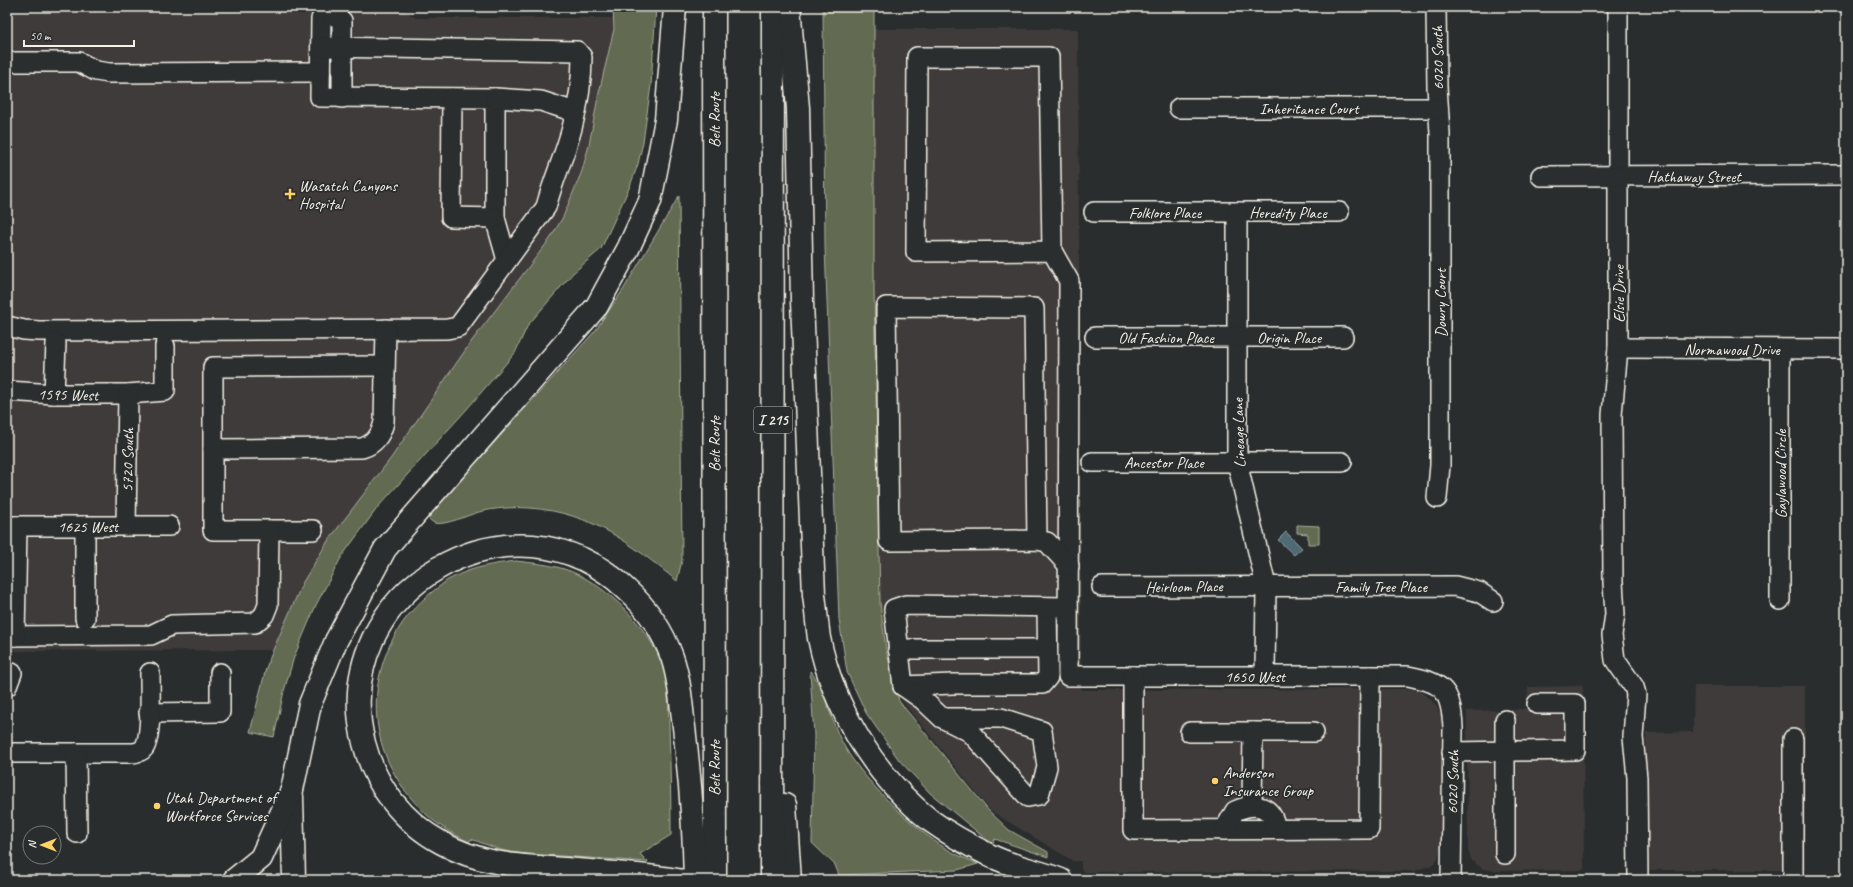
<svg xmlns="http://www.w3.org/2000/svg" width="1853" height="887" font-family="Caveat,sans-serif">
<rect width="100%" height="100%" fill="#2a2d2e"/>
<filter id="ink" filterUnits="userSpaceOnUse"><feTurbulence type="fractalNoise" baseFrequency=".025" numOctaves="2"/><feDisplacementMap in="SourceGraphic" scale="8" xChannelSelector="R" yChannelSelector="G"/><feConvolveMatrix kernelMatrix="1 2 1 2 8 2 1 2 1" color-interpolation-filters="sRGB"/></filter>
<g filter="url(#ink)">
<g fill="#3f3b3b">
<polygon points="403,10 416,18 613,18 614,29 598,97 589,145 582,171 563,217 550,239 471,342 391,458 328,541 303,582 273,650 7,651 7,13 394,12"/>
<polygon points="874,29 1078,29 1081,690 1402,689 1413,689 1425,694 1436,705 1441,718 1441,846 1438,858 1432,865 1415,871 1084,872 1081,869 1081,861 1073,861 991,811 904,703 897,692 886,650 880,603 874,288"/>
<polygon points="1583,686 1584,870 1496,871 1483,869 1472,861 1468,851 1467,711 1513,710 1527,708 1528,687"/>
<polygon points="1694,686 1805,686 1805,870 1646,870 1646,733 1693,732"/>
</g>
<g fill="#626b51" stroke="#abae9c">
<polygon points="613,7 656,7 651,85 643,142 638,164 630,186 601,249 573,273 528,325 515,353 467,409 378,507 342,556 316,605 294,657 284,691 274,737 250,732 266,668 273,650 303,582 328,541 391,458 471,342 550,239 563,217 582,171 589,145 598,97 614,29"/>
<polygon points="823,7 874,7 874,288 880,603 886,650 899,701 989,811 1009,830 1048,852 1048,857 995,839 992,844 930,793 899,760 866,713 847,672 839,619 825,247"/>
<path d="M679,196L682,560L677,581C630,543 593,513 530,508C514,507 494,508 479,512C468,515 445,526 434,523C432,522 429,519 427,517L595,331L623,290Z"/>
<polygon points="1297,525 1319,526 1319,544 1308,544 1308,534 1297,533"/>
<path d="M516,561C532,563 548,564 564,569C605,581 658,635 666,677C669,692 668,708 669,723C670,760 671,798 671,835L640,854L648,862L517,853L501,850L471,839L469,842C454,834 438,826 426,814C379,770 363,709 388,649C400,622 414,606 437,588C442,585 446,580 452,578C472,567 494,564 516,561Z"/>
<path d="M810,671C823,684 831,721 841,740C859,777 914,830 950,851C959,856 969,860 978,864L957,870L839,875L835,865L812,843L814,735Z"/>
</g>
<polygon fill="#4f6b74" stroke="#91a1a2" points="1286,532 1302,548 1294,555 1278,540"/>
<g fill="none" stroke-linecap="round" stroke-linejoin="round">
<g stroke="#f4f1e8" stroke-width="22">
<g id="minor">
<polyline points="327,7 328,11 321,19 320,97 495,98 495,218 507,260"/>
<polyline points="1436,7 1437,86 1440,133 1440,465 1437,498"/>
<polyline points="1618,7 1618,348 1612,415 1613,582 1615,614 1612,635 1615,660 1634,687 1636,694 1633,737 1637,778 1638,880"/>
<polyline points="328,11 342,21 342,98"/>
<polyline points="7,62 79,62 96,71 109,73 320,72"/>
<polyline points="452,98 451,217 495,218"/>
<polyline points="495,98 541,101 575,112"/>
<polyline points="1179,108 1438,108"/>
<polyline points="1541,176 1846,175"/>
<polyline points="1094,212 1339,212"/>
<polyline points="1237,212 1237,462 1266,586 1265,676"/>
<path d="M1052,251L1049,57H917L916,252L1052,251L1069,281L1068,676H1408C1444,683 1451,690 1453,728L1451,880"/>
<path d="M7,326L24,330L39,331L447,329L458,327L546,207C553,180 565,155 572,128C578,106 582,80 582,57L577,51L321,47"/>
<polyline points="1095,337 1343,337"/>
<polyline points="1618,348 1846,349"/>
<polyline points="1780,349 1780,600"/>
<polyline points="7,391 54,394 128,394 165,391 165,346"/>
<polyline points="54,394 56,343"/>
<path d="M213,449L362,448C375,444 381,435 384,422L386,329"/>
<polyline points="1092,462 1342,462"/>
<polyline points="7,526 169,526"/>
<polyline points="85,526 85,618"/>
<polyline points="126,526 128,394"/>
<polyline points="269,530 313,530"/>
<polyline points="1037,540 1034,308 886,307 889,541 1037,540 1047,542 1069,566"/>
<polyline points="1102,587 1455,586 1479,592 1493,601"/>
<polyline points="7,636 151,635 172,625 255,623 264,615 268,605 269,530 213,530 213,367 384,366"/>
<polyline points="15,636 17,526"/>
<polyline points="898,649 1047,649"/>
<polyline points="1133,676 1133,830 1369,829 1370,676"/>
<polyline points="7,686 12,673"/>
<polyline points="903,686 953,684 1042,684 1048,677 1047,607"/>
<polyline points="149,713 220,712 220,673"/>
<polyline points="942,718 1001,718 1042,731 1047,767 1039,795 1028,797 970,732 942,718 923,700 903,686 894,609 906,605 1068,607"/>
<polyline points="1505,720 1505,854"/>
<polyline points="1190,732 1314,732"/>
<polyline points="1793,739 1793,880"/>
<polyline points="1452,752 1575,750 1575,704 1537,704"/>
<path d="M7,753H130C135,753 141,752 144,748C152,737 150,688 150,673"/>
<polyline points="76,753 77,833"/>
<polyline points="1252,806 1253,732"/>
<path d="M1224,830L1235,811C1256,802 1272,805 1276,829"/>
</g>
</g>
<g stroke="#f4f1e8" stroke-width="25">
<g id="highway">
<polyline points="714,7 715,880"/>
<path d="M789,7L798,108L802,301L814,595C816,609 817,624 819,638C833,708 875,777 931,821C949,834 969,845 989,855C1012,867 1037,870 1061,880"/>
<polyline points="292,797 294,880"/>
<polyline points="785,805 790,880"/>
<polyline points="234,880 261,858 292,790 310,704 336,641 385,549 597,306 628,249 650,201 666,120 675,7"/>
<path d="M678,880C640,874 602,872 564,869C521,866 481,865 442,843C403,822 375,786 364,743C325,590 514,480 627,590C647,608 663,632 672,657C680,680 681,704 684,727C690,778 694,829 695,880"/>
<polyline points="772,880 773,7"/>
</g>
</g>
<use href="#minor" stroke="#2a2d2e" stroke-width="19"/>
<use href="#highway" stroke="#2a2d2e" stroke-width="22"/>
</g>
</g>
<g fill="#ffd166" stroke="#2a2d2e" stroke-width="1.5">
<path d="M288 188h4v4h4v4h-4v4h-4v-4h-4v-4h4z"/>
<circle cx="1215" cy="781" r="4"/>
<circle cx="157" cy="806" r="4"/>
</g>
<g text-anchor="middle" stroke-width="3.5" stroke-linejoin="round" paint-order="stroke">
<rect fill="#2a2d2e" stroke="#b7b6b0" stroke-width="1" x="754" y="407" width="38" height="26" rx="3"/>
<g font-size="15" font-weight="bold" fill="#f4f1e8">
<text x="773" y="425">I 215</text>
</g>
<g font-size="16" fill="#f4f1e8" stroke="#2a2d2e">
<text transform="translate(1437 58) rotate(-91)" y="6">6020 South</text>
<text x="1309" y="114">Inheritance Court</text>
<text transform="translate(714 120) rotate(-90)" y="6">Belt Route</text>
<text x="1694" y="182">Hathaway Street</text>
<text x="1165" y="218">Folklore Place</text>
<text x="1288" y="218">Heredity Place</text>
<text transform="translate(1618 294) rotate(-90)" y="6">Elsie Drive</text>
<text transform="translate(1440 303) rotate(-90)" y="6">Dowry Court</text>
<text x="1166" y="343">Old Fashion Place</text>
<text x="1289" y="343">Origin Place</text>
<text x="1732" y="355">Normawood Drive</text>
<text transform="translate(68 394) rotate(1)" y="6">1595 West</text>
<text transform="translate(1238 433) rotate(-92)" y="6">Lineage Lane</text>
<text transform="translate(714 444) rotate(-90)" y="6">Belt Route</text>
<text transform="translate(127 460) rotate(-89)" y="6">5720 South</text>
<text x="1164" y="468">Ancestor Place</text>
<text transform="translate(1780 474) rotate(-90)" y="6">Gaylawood Circle</text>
<text x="88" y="532">1625 West</text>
<text transform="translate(1184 586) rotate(-1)" y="6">Heirloom Place</text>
<text x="1381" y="592">Family Tree Place</text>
<text x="1255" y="682">1650 West</text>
<text transform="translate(714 768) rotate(-90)" y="6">Belt Route</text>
<text transform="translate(1452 782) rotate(-89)" y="6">6020 South</text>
</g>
<g font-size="16" fill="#f4f1e8" stroke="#2a2d2e" text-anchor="start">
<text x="299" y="191">Wasatch Canyons<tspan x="299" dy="18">Hospital</tspan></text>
<text x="1223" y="778">Anderson<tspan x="1223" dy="18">Insurance Group</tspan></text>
<text x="165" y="803">Utah Department of<tspan x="165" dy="18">Workforce Services</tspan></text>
</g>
</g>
<rect width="1853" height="887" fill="none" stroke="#2a2d2e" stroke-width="24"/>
<rect x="12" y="12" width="1829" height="863" fill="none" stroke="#f4f1e8" stroke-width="1.5" filter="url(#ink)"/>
<g transform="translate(42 845) rotate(270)"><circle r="19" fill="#2a2d2e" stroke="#7b7b78"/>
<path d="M0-3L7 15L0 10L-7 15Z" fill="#ffd166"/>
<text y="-6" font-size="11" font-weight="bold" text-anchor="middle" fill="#f4f1e8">N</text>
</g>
<path d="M24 40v6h110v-6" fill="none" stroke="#f4f1e8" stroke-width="2"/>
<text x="30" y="40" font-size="12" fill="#f4f1e8" stroke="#2a2d2e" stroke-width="3" paint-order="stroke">50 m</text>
</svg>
